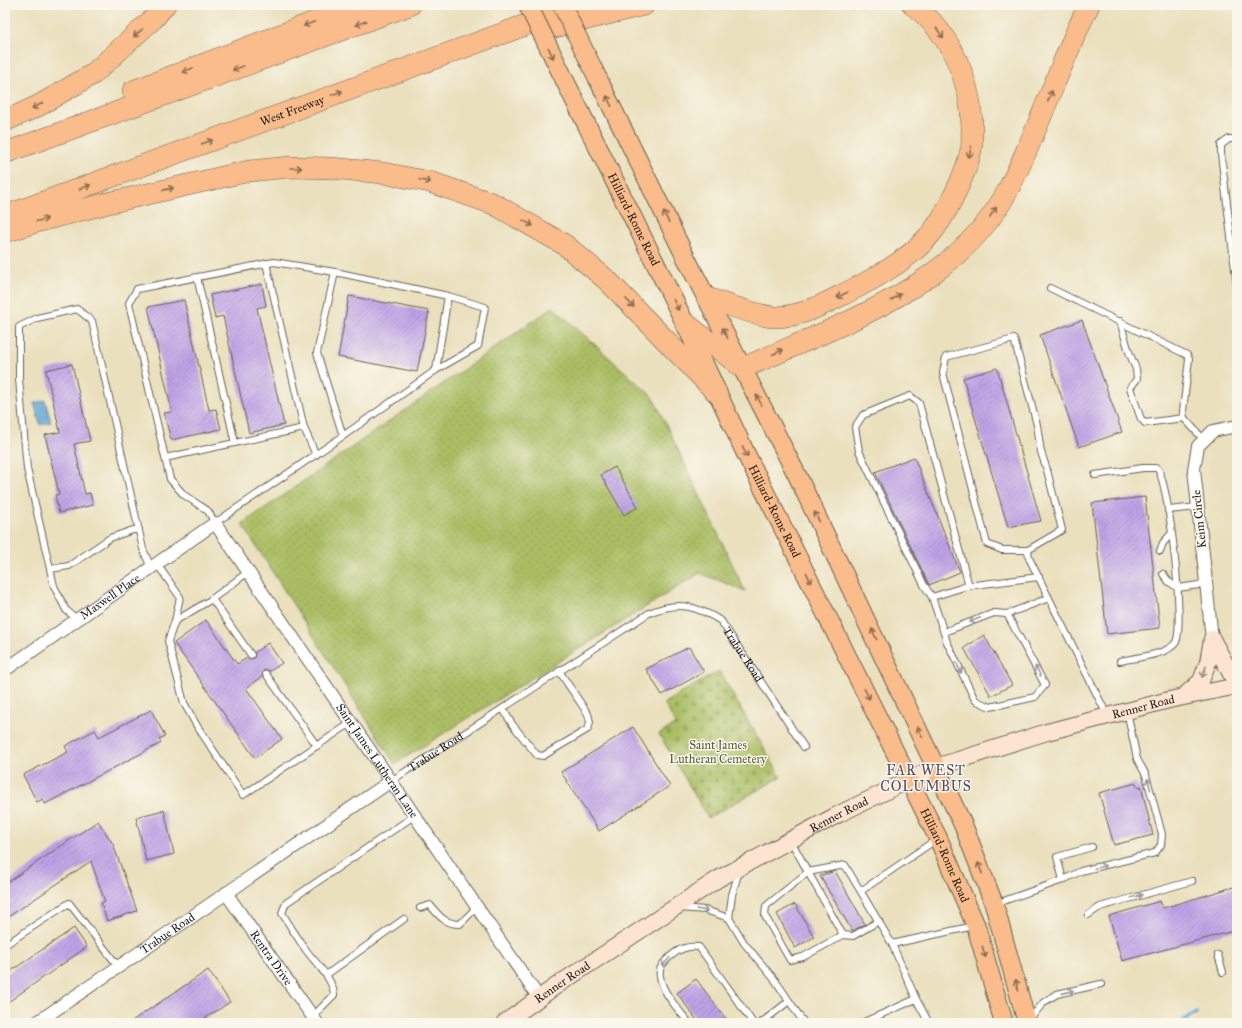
<svg xmlns="http://www.w3.org/2000/svg" width="1242" height="1028" font-family="'IM FELL Great Primer',serif">
<defs>
<pattern id="cemetery-stones" width="16" height="16" patternUnits="userSpaceOnUse"><rect width="16" height="16" fill="#aabe63"/><path d="M2 7V4a2 2 0 0 1 4 0v3zM10 15v-3a2 2 0 0 1 4 0v3z" fill="#92a355"/></pattern>
<pattern id="park-dots" width="8" height="8" patternUnits="userSpaceOnUse"><rect width="8" height="8" fill="#aabe63"/><path d="M2 2h.1M6 6h.1" fill="none" stroke="#92a355" stroke-width="1.8" stroke-linecap="round"/></pattern>
<pattern id="water-ripples" width="26" height="14" patternUnits="userSpaceOnUse"><rect width="26" height="14" fill="#5aa3d1"/><path d="M2 4q2-2 4 0t4 0M15 11q2-2 4 0t4 0" fill="none" stroke="#4a84a9"/></pattern>
<pattern id="building-hatch" width="6" height="6" patternUnits="userSpaceOnUse"><rect width="6" height="6" fill="#bea2e7"/><path d="M-1 1l2-2M0 6l6-6M5 7l2-2" fill="none" stroke="#9a83ba"/></pattern>
</defs>
<rect width="100%" height="100%" fill="#fbf7ec"/>
<filter id="ink" filterUnits="userSpaceOnUse"><feTurbulence type="fractalNoise" baseFrequency=".025" numOctaves="2"/><feDisplacementMap in="SourceGraphic" scale="8" xChannelSelector="R" yChannelSelector="G"/><feConvolveMatrix kernelMatrix="1 2 1 2 8 2 1 2 1" color-interpolation-filters="sRGB"/></filter>
<filter id="wash" filterUnits="userSpaceOnUse"><feTurbulence type="fractalNoise" baseFrequency=".012" numOctaves="4" result="noise"/><feDisplacementMap in="SourceGraphic" scale="16" xChannelSelector="R" yChannelSelector="G"/><feGaussianBlur stdDeviation="0.9" result="paint"/><feColorMatrix in="noise" values="0 0 0 0 0 0 0 0 0 0 0 0 0 0 0 0 0 1.4 0 .05"/><feComposite in="paint" operator="in"/></filter>
<g filter="url(#wash)">
<rect width="100%" height="100%" fill="#eae0bd"/>
<polygon fill="url(#cemetery-stones)" stroke="#636d40" points="719,671 781,777 708,818 659,734 676,724 664,703"/>
<polygon fill="url(#park-dots)" stroke="#636d40" points="553,307 653,397 745,591 700,573 395,764 242,524"/>
<polygon fill="url(#water-ripples)" stroke="#3b6076" points="45,400 51,422 40,425 34,403"/>
<g fill="none" stroke-linecap="round" stroke-linejoin="round">
<polyline stroke="#5aa3d1" stroke-width="4" points="1182,1023 1188,1017 1196,1013"/>
</g>
<g id="blocks">
<g fill="url(#building-hatch)">
<polygon points="262,284 266,306 257,308 284,425 249,433 223,316 215,318 210,295"/>
<polygon points="349,296 429,311 417,372 338,357"/>
<polygon points="184,300 209,410 216,409 221,429 171,440 164,413 172,412 148,307"/>
<polygon points="1082,320 1122,432 1079,447 1040,335"/>
<polygon points="72,364 90,441 74,444 85,494 90,493 93,505 59,513 55,495 59,494 45,435 60,432 46,370"/>
<polygon points="997,368 1041,521 1008,527 963,378"/>
<polygon points="914,457 960,572 929,585 875,472"/>
<polygon points="615,467 638,507 624,515 601,475"/>
<polygon points="1145,497 1160,628 1107,634 1092,503"/>
<polygon points="206,620 237,664 247,658 251,659 254,658 255,652 268,643 282,663 270,671 266,670 263,671 262,677 246,688 282,739 255,758 174,643"/>
<polygon points="984,635 1012,685 991,696 964,648"/>
<polygon points="689,647 704,672 662,695 646,669"/>
<polygon points="151,710 165,736 159,739 161,743 45,804 43,799 37,802 23,775 68,752 65,746 95,730 99,737"/>
<polygon points="633,727 670,786 599,831 561,772"/>
<polygon points="1136,783 1137,787 1141,786 1153,835 1114,845 1099,793"/>
<polygon points="164,810 174,854 146,861 136,817"/>
<polygon points="98,821 113,844 137,911 107,921 101,903 105,902 91,861 5,919 5,884"/>
<polygon points="835,871 865,924 852,931 820,876"/>
<polygon points="1237,886 1237,930 1122,961 1109,916 1160,901 1163,908"/>
<polygon points="795,904 814,937 795,948 777,914"/>
<polygon points="74,928 87,947 5,1004 5,975"/>
<polygon points="208,970 230,1002 198,1023 129,1023"/>
<polygon points="696,979 729,1023 699,1023 677,993"/>
</g>
</g>
</g>
<g filter="url(#ink)">
<use href="#blocks" fill-opacity="0" stroke="#646154" stroke-width="1"/>
<g fill="none" stroke-linecap="round" stroke-linejoin="round">
<g stroke="#646154" stroke-width="8">
<g id="lane">
<polyline points="1237,139 1229,139 1221,145 1221,154 1237,286"/>
<polygon points="274,262 335,272 317,353 343,436 215,523 208,511 184,495 170,479 129,303 137,289"/>
<polyline points="266,263 304,428 316,455"/>
<polyline points="335,272 448,296 436,370 343,436"/>
<polyline points="197,277 235,443"/>
<polyline points="1050,288 1187,355 1189,359 1183,411 1184,418 1204,440"/>
<polyline points="1120,321 1129,352 1136,369 1137,379 1130,388 1141,419 1145,423 1184,418"/>
<polyline points="436,370 478,346 485,307 448,296"/>
<polyline points="165,458 304,428"/>
<path d="M1095,475L1143,468H1157C1169,481 1185,624 1176,642C1169,655 1133,658 1120,661"/>
<polyline points="1168,510 1198,507"/>
<polyline points="1028,550 1002,550 987,544 943,373 946,357 1014,339 1037,425 1041,452 1047,470 1062,530 1028,550 1029,558 1107,715"/>
<polyline points="1160,551 1163,543 1171,534"/>
<polyline points="157,564 180,597 175,621 168,641 184,703 197,726 243,795 351,723"/>
<polyline points="50,569 69,566 110,538 133,530 139,530"/>
<polyline points="1163,574 1169,582 1178,588 1206,584"/>
<polyline points="932,597 924,585 859,451 855,427 863,415 910,396 919,403 969,586"/>
<polyline points="212,599 248,572"/>
<polyline points="1007,614 1045,685 1035,697 990,707 975,700 947,642 932,597 967,586 1039,577"/>
<polyline points="77,619 66,610 54,586 27,469 19,379 19,327 37,318 77,309 92,321 143,549 151,568"/>
<polyline points="175,621 212,599 251,655"/>
<polyline points="944,632 994,613 1007,614 1049,598"/>
<polyline points="266,674 317,746"/>
<polyline points="503,709 512,724 537,755 543,756 588,729 590,722 588,714 559,671"/>
<path id="s1" d="M391,781L649,613C678,601 695,605 721,621L804,747"/>
<polyline points="791,841 808,872 845,865 892,944 916,999 929,1023"/>
<polygon points="808,872 843,935 803,957 790,960 765,916 766,906"/>
<polyline points="1063,880 1081,871 1155,853 1161,845 1162,834 1146,775 1137,759 1127,711"/>
<polyline points="861,891 937,839"/>
<polyline points="995,904 1063,880 1057,857 1092,847"/>
<path d="M420,908L430,905C439,916 445,924 460,924L477,907"/>
<polyline points="680,908 705,910 729,918"/>
<polyline points="1088,915 1100,907 1192,881"/>
<polyline points="729,918 744,943 775,980 804,1023"/>
<polyline points="729,918 732,895 739,871"/>
<polyline points="843,935 853,936 879,921"/>
<polyline points="892,944 974,926"/>
<polyline points="5,945 69,903 118,966"/>
<polyline points="1218,955 1223,972"/>
<polyline points="326,975 404,919"/>
<path d="M313,1016L334,995C333,978 316,964 306,950C298,939 290,926 282,913L286,903L414,816"/>
<polyline points="1029,1020 1044,1002 1057,994 1101,984"/>
<path d="M689,1023C679,1010 662,993 660,976C658,967 665,961 671,956C680,948 688,946 699,947L753,1023"/>
<polyline points="761,1023 789,1001"/>
<polyline points="862,1023 916,999"/>
</g>
</g>
<g stroke="#646154" stroke-width="14">
<g id="street">
<polyline points="1212,639 1194,469 1198,446 1213,431 1237,426"/>
<path id="s2" d="M5,670L215,523L539,998"/>
<path id="s3" d="M226,893L317,1023"/>
<path id="s4" d="M36,1023L391,781"/>
</g>
</g>
<g stroke="#646154" stroke-width="18">
<g id="secondary">
<polyline points="1212,639 1231,674 1237,676"/>
<polyline points="1184,696 1201,681 1208,662 1212,639"/>
<path id="s5" d="M504,1023L556,986L718,879L839,814L936,767L1047,732L1169,700L1237,686"/>
</g>
</g>
<g stroke="#646154" stroke-width="20">
<g id="primary">
<polyline points="598,79 686,258 797,475 964,827 994,904 1027,1023"/>
<path id="s6" d="M571,93L685,323L746,454L938,838L976,926L1004,1023"/>
</g>
</g>
<g stroke="#646154" stroke-width="22">
<g id="highway">
<polyline points="555,27 644,5"/>
<polyline points="133,91 359,5"/>
<polyline points="5,121 38,106 93,74 153,19 165,5"/>
<polyline points="5,153 410,5"/>
<path id="s7" d="M5,216L580,5"/>
<polyline points="5,232 36,222 108,203 249,171 290,167 331,168 383,173 430,182 494,204 565,245 608,281 716,392"/>
<path d="M707,298C723,303 763,318 777,317C804,316 826,303 850,291C876,278 910,258 929,236C945,218 966,174 971,150C973,143 971,136 972,129C972,83 951,33 913,5"/>
<path d="M685,323L743,368C837,326 957,287 1008,190C1039,130 1059,65 1089,5"/>
</g>
</g>
<use href="#lane" stroke="#fff" stroke-width="6"/>
<use href="#street" stroke="#fff" stroke-width="12"/>
<use href="#secondary" stroke="#fde4d0" stroke-width="16"/>
<use href="#primary" stroke="#f9bc8a" stroke-width="18"/>
<use href="#highway" stroke="#f9bc8a" stroke-width="21"/>
<g stroke="#646154" stroke-width="20" stroke-linecap="butt">
<g id="primary-bridge">
<polyline points="528,5 571,93"/>
<polyline points="562,5 598,79"/>
</g>
</g>
<use href="#primary-bridge" stroke="#f9bc8a" stroke-width="18"/>
</g>
<defs><path id="oneway-shaft" d="M-6 0H5M1.5-3L5.5 0L1.5 3" fill="none" stroke-width="1.6" stroke-linecap="round" stroke-linejoin="round"/></defs>
<g stroke="#8a6c53">
<use href="#oneway-shaft" transform="translate(361 23) rotate(160)"/>
<use href="#oneway-shaft" transform="translate(309 24) rotate(159)"/>
<use href="#oneway-shaft" transform="translate(138 33) rotate(138)"/>
<use href="#oneway-shaft" transform="translate(940 33) rotate(53)"/>
<use href="#oneway-shaft" transform="translate(551 53) rotate(64)"/>
<use href="#oneway-shaft" transform="translate(238 68) rotate(160)"/>
<use href="#oneway-shaft" transform="translate(188 70) rotate(159)"/>
<use href="#oneway-shaft" transform="translate(337 93) rotate(-20)"/>
<use href="#oneway-shaft" transform="translate(1050 96) rotate(-68)"/>
<use href="#oneway-shaft" transform="translate(609 101) rotate(-116)"/>
<use href="#oneway-shaft" transform="translate(37 106) rotate(153)"/>
<use href="#oneway-shaft" transform="translate(207 142) rotate(-20)"/>
<use href="#oneway-shaft" transform="translate(970 152) rotate(103)"/>
<use href="#oneway-shaft" transform="translate(296 168)"/>
<use href="#oneway-shaft" transform="translate(425 181) rotate(12)"/>
<use href="#oneway-shaft" transform="translate(85 187) rotate(-20)"/>
<use href="#oneway-shaft" transform="translate(168 189) rotate(-13)"/>
<use href="#oneway-shaft" transform="translate(993 212) rotate(-56)"/>
<use href="#oneway-shaft" transform="translate(666 217) rotate(-116)"/>
<use href="#oneway-shaft" transform="translate(42 220) rotate(-15)"/>
<use href="#oneway-shaft" transform="translate(528 223) rotate(29)"/>
<use href="#oneway-shaft" transform="translate(842 295) rotate(153)"/>
<use href="#oneway-shaft" transform="translate(896 297) rotate(-33)"/>
<use href="#oneway-shaft" transform="translate(630 303) rotate(45)"/>
<use href="#oneway-shaft" transform="translate(676 305) rotate(64)"/>
<use href="#oneway-shaft" transform="translate(725 333) rotate(-117)"/>
<use href="#oneway-shaft" transform="translate(778 352) rotate(-24)"/>
<use href="#oneway-shaft" transform="translate(759 400) rotate(-117)"/>
<use href="#oneway-shaft" transform="translate(745 452) rotate(64)"/>
<use href="#oneway-shaft" transform="translate(817 517) rotate(-116)"/>
<use href="#oneway-shaft" transform="translate(809 578) rotate(63)"/>
<use href="#oneway-shaft" transform="translate(874 634) rotate(-116)"/>
<use href="#oneway-shaft" transform="translate(867 694) rotate(63)"/>
<use href="#oneway-shaft" transform="translate(920 732) rotate(-115)"/>
<use href="#oneway-shaft" transform="translate(980 868) rotate(-111)"/>
<use href="#oneway-shaft" transform="translate(984 952) rotate(73)"/>
<use href="#oneway-shaft" transform="translate(1017 985) rotate(-105)"/>
</g>
<g stroke="#999">
<use href="#oneway-shaft" transform="translate(975 620) rotate(159)"/>
<use href="#oneway-shaft" transform="translate(959 668) rotate(65)"/>
<use href="#oneway-shaft" transform="translate(1038 671) rotate(-118)"/>
<use href="#oneway-shaft" transform="translate(1149 784) rotate(-105)"/>
<use href="#oneway-shaft" transform="translate(1100 867) rotate(-14)"/>
<use href="#oneway-shaft" transform="translate(1137 896) rotate(-16)"/>
<use href="#oneway-shaft" transform="translate(702 910) rotate(8)"/>
<use href="#oneway-shaft" transform="translate(666 962) rotate(130)"/>
<use href="#oneway-shaft" transform="translate(1068 992) rotate(-13)"/>
</g>
<use stroke="#988a7f" href="#oneway-shaft" transform="translate(1204 672) rotate(110)"/>
</g>
<g text-anchor="middle" stroke-width="3" stroke-linejoin="round" paint-order="stroke">
<g font-size="12" fill="#1c1c1c" stroke="#fbf7ec">
<text dy="4" stroke="none"><textPath href="#s7" startOffset="306">West Freeway</textPath></text>
<text dy="4" stroke="none"><textPath href="#s6" startOffset="141">Hilliard-Rome Road</textPath></text>
<text dy="4" stroke="none"><textPath href="#s6" startOffset="465">Hilliard-Rome Road</textPath></text>
<text transform="translate(1199 519) rotate(-96)" y="4">Keim Circle</text>
<text dy="4" stroke="none"><textPath href="#s2" startOffset="128">Maxwell Place</textPath></text>
<text dy="4" stroke="none"><textPath href="#s1" startOffset="424">Trabue Road</textPath></text>
<text dy="4" stroke="none"><textPath href="#s5" startOffset="719">Renner Road</textPath></text>
<text dy="4" stroke="none"><textPath href="#s1" startOffset="53">Trabue Road</textPath></text>
<text dy="4" stroke="none"><textPath href="#s2" startOffset="544">Saint James Lutheran Lane</textPath></text>
<text dy="4" stroke="none"><textPath href="#s5" startOffset="395">Renner Road</textPath></text>
<text dy="4" stroke="none"><textPath href="#s6" startOffset="849">Hilliard-Rome Road</textPath></text>
<text dy="4" stroke="none"><textPath href="#s4" startOffset="159">Trabue Road</textPath></text>
<text dy="4" stroke="none"><textPath href="#s3" startOffset="79">Rentra Drive</textPath></text>
<text dy="4" stroke="none"><textPath href="#s5" startOffset="71">Renner Road</textPath></text>
</g>
<g font-size="12" fill="#555d38" stroke="#fbf7ec">
<text x="718" y="749">Saint James<tspan x="718" dy="14">Lutheran Cemetery</tspan></text>
</g>
<g font-size="14" letter-spacing="1" fill="#554b63" stroke="#fbf7ec">
<text x="926" y="775">FAR WEST<tspan x="926" dy="16">COLUMBUS</tspan></text>
</g>
</g>
<rect width="1242" height="1028" fill="none" stroke="#fbf7ec" stroke-width="20"/>
</svg>
